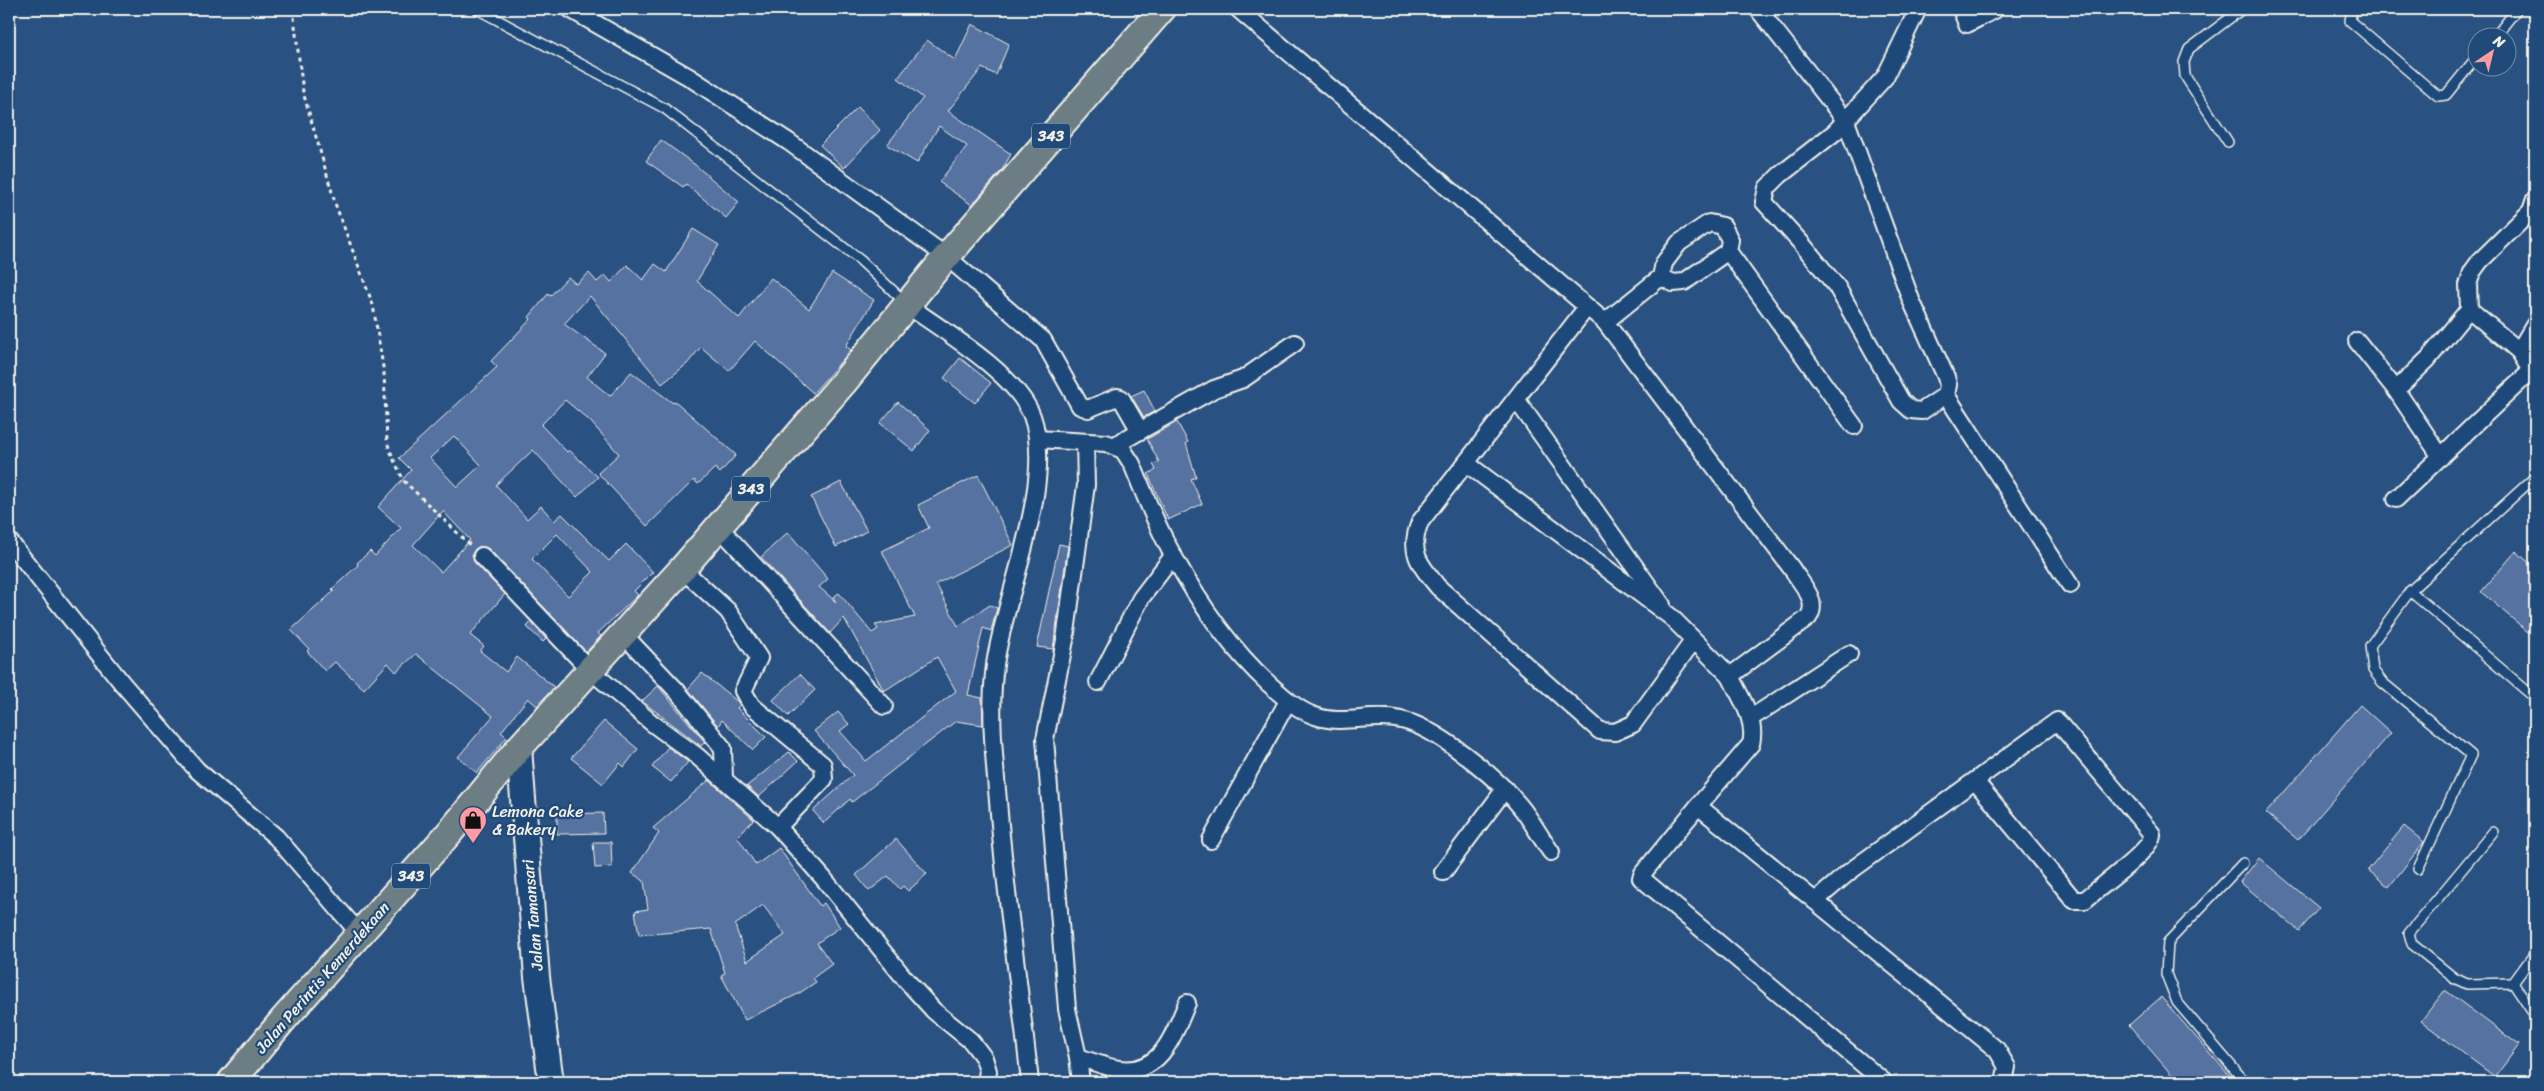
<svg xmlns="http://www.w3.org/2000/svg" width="2544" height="1091" font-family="Sriracha,sans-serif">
<rect width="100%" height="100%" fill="#295181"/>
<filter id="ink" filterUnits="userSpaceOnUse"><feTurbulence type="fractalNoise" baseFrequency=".02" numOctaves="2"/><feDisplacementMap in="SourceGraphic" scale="10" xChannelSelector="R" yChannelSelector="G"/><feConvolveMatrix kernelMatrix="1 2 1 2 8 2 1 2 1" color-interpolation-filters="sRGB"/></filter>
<g filter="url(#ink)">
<g fill="#5672a0" stroke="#f4f1e8" fill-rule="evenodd">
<polygon points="972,24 1009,44 996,75 982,68 948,111 1011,154 1002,170 972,205 939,182 967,146 939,126 917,163 887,145 923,98 898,78 927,40 955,60"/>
<polygon points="858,107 880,130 844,168 820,145"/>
<polygon points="661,140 694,164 739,202 726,218 686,184 683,187 646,161"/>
<path d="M693,229L719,245L697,281L739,318L771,278L809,309L832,273L874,300L846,346L851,350L813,393L755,341L729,371L701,347L687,364L662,384L590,296L564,324L605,353L587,377L610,396L631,372L673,403L675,401L736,455L720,473L715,468L698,484L694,480L647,526L598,473L619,454L590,421L565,400L541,425L567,452L569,450L598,477L577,497L533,450L496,485L527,519L541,506L554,521L562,514L609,561L626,544L653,572L634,591L638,595L598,633L601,636L586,652L489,549L480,546L475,549L472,554L474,562L505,594L470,635L484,646L480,651L506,672L517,657L554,687L537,706L528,698L501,732L507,737L477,773L458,757L493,716L416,654L396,672L388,663L364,689L335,662L325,671L307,651L309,649L291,630L334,591L332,589L358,565L357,563L370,551L375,556L401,528L378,507L411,470L399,458L497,367L491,361L531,319L529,317L548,294L550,296L568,277L576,284L589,273L597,282L605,275L611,282L627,265L643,280L655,264L666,272ZM454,436L481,465L457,487L430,458ZM443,511L470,540L441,572L413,545ZM557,534L593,572L568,596L532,559Z"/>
<polygon points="960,358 991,383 975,403 944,378"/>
<polygon points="1144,390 1155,411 1144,417 1131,396"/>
<polygon points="898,402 930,430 914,451 880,423"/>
<polygon points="1177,422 1188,442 1186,443 1196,477 1191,479 1202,504 1168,520 1148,474 1156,470 1153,464 1159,462 1147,439"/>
<polygon points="978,475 1013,545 936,584 958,626 990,605 997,608 991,631 983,628 968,695 982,698 983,725 956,721 852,802 850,799 824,823 813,811 853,775 814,731 838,712 849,724 840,731 866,761 956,691 937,657 884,691 844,618 830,633 761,557 788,532 828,579 819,587 836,602 833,597 839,593 872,633 878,629 875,625 915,617 882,551 929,528 918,505"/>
<polygon points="841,482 867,531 836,547 811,497"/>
<polygon points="1059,544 1068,546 1053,649 1037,647"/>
<polygon points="2516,551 2535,568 2535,638 2481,592"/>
<polygon points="531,622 546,639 543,642 527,627"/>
<polygon points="702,673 738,702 740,705 737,708 766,737 753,750 722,720 718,726 688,689"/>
<polygon points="800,674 815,690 788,716 773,700"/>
<polygon points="658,686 705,742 701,746 642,701"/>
<polygon points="2360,705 2391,733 2298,840 2266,813"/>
<polygon points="604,721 638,749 624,767 620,763 603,784 571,758"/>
<polygon points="668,747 688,762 671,782 652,767"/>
<polygon points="789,752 798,761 759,797 747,786"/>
<path d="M709,780L754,820L737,836L756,865L779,848L820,906L824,903L840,927L817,943L832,964L813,978L816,982L798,994L745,1020L721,975L725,973L711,929L639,935L635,911L648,909L644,881L632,873L659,833L653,828ZM763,905L785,935L747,961L735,925Z"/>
<polygon points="603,813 604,833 557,834 557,814"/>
<polygon points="2404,826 2424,842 2389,887 2368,870"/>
<polygon points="896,839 927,874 908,891 903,886 900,889 888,876 869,891 856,875"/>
<polygon points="593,842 611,842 612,867 595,868"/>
<polygon points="2259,858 2319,908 2299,931 2240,882"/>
<polygon points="2445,990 2519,1045 2495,1077 2421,1021"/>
<polygon points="2161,997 2235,1082 2178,1082 2129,1025"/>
</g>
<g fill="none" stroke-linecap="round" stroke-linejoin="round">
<g stroke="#f4f1e8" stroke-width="12">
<g id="service">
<polyline points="477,9 664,108 860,260 906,303"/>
<polyline points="2352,9 2350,21 2438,96 2446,95 2476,58"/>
<polyline points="2494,38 2517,9"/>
<polyline points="2228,142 2185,76 2184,62 2189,49 2242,9"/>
<polyline points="2410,591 2535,698"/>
<polyline points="2493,832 2409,933 2412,944 2454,978 2467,984 2513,983 2535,1016"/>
<polyline points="2243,863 2168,942 2166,974 2177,1002 2245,1082"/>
<polyline points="2418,869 2471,755 2382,682 2373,670 2370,646 2410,591 2535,477"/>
<polyline points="2513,983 2535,953"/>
</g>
</g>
<g stroke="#f4f1e8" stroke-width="20">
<g id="minor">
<polyline points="570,9 689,77 789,142 947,257 1043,340 1080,406 1088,409 1117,397 1121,398 1140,431"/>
<path d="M1238,9L1605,322L1792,569C1801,584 1820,601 1808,618L1730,676C1740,697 1757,720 1751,744L1698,806L1815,901L1849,872L2057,721L2152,834C2153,850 2098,888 2085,900H2074L1975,781"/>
<polyline points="1758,9 1846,121 1911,300 1946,377 1948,385 1946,395 2070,585"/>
<polyline points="1918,9 1885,77 1835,132 1780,175 1767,188 1764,202 1802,244 1837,287 1901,401 1911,410 1922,411 1946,395"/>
<polyline points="1961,9 1967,24 1996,9"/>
<polyline points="1728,251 1854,426"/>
<path d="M907,305C944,331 1016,374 1032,416C1056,483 1004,596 995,665C989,710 994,756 998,801C1005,895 1020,988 1030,1082"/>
<path d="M1587,307L1420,522C1408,551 1419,564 1438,587L1600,731L1615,732L1633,724L1693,641"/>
<polyline points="2469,309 2468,285 2472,272 2480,261 2531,211 2535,199"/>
<polyline points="1605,322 1661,277 1664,263 1679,243 1709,223 1723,226 1730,240 1728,251 1684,282 1673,283 1661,277"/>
<polyline points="2357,341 2396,390 2441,457"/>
<polyline points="2519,351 2535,324"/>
<polyline points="2396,390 2428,359 2469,309 2519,351 2535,377"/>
<polyline points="1516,399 1662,605"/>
<path d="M1037,439L1106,443L1123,450L1132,464C1145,495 1157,528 1174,557C1199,603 1230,648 1269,684C1283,696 1297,710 1315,716C1343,726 1372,713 1401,720C1436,727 1497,778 1519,805C1531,819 1540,837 1551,852"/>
<polyline points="1115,445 1214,389 1243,379 1295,343"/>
<polyline points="1466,463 1671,617 1730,676"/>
<polyline points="2396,499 2531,371"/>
<polyline points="718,526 884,706"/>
<polyline points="9,541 122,683 197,770 276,837 359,933"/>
<polyline points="482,556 589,669 652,723 697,756 778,827 824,879 906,980 934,1011 971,1041 984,1058 988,1071 986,1082"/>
<polyline points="682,569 728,611 759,658 743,691 752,706 823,765 824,779 778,827"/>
<polyline points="623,634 677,691 723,748 724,779"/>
<polyline points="1098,682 1141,598 1173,556"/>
<polyline points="1751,718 1849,654"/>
<polyline points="1698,806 1643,873 1641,878 1884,1082"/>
<polyline points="1211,840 1288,701"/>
<polyline points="1443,872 1505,789"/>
<polyline points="1815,901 1997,1050 2007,1067 2004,1082"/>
<path d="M1078,1057C1091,1061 1105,1067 1119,1069C1161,1075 1174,1034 1187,1003"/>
<polyline points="1081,1082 1078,1057 1067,1009 1045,739 1065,640 1086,485 1085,442"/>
</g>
</g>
<g stroke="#f4f1e8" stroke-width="28">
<polyline id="secondary" points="519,748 537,977 551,1082"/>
</g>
<g stroke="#f4f1e8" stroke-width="30">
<polyline id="primary" points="231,1082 283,1020 450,832 519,748 682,569 844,382 941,263 1162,9"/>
</g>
<polyline stroke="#f4f1e8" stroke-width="3" stroke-dasharray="4 4" stroke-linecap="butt" points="293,9 303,92 336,206 373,305 384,373 387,442 393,458 404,481 470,545"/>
<use href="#service" stroke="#1f4a7a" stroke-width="9"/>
<use href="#minor" stroke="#1f4a7a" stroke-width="16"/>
<use href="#secondary" stroke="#1f4a7a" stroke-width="24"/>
<use href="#primary" stroke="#6c7e84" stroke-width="26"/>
</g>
</g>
<defs>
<g id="shop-pin" transform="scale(1.4375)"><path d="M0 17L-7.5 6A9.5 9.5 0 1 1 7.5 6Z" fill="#ff9aa2" stroke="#1f4a7a"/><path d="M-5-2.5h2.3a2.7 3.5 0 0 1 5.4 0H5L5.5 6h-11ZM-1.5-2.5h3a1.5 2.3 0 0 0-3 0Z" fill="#111"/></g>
</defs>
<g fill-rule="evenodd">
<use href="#shop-pin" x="473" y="820"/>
</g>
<g text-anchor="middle" stroke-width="4.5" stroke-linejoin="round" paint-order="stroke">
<g fill="#1f4a7a" stroke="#b4bfc7" stroke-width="1">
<rect x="1032" y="123.5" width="38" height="25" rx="4"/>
<rect x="732" y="476.5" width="38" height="25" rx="4"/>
<rect x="392" y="863.5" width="38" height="25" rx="4"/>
</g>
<g font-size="15" font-weight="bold" fill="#f4f1e8">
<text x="1051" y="141">343</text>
<text x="751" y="494">343</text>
<text x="411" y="881">343</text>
</g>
<g font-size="16" fill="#f4f1e8" stroke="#1f4a7a" text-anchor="start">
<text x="492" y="817">Lemona Cake<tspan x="492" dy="18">&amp; Bakery</tspan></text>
</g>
<g font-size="16" fill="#f4f1e8" stroke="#1f4a7a">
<text transform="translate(532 915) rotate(-95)" y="6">Jalan Tamansari</text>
<text transform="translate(322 977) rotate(-49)" y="6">Jalan Perintis Kemerdekaan</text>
</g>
</g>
<rect width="2544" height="1091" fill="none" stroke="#1f4a7a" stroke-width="30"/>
<rect x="15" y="15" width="2514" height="1061" fill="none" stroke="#f4f1e8" stroke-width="2" filter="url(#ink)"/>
<g transform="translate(2492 52) rotate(35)"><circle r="24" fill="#1f4a7a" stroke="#748da6"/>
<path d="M0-4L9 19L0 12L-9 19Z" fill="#ff9aa2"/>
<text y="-8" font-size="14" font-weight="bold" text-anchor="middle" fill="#f4f1e8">N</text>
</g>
</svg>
